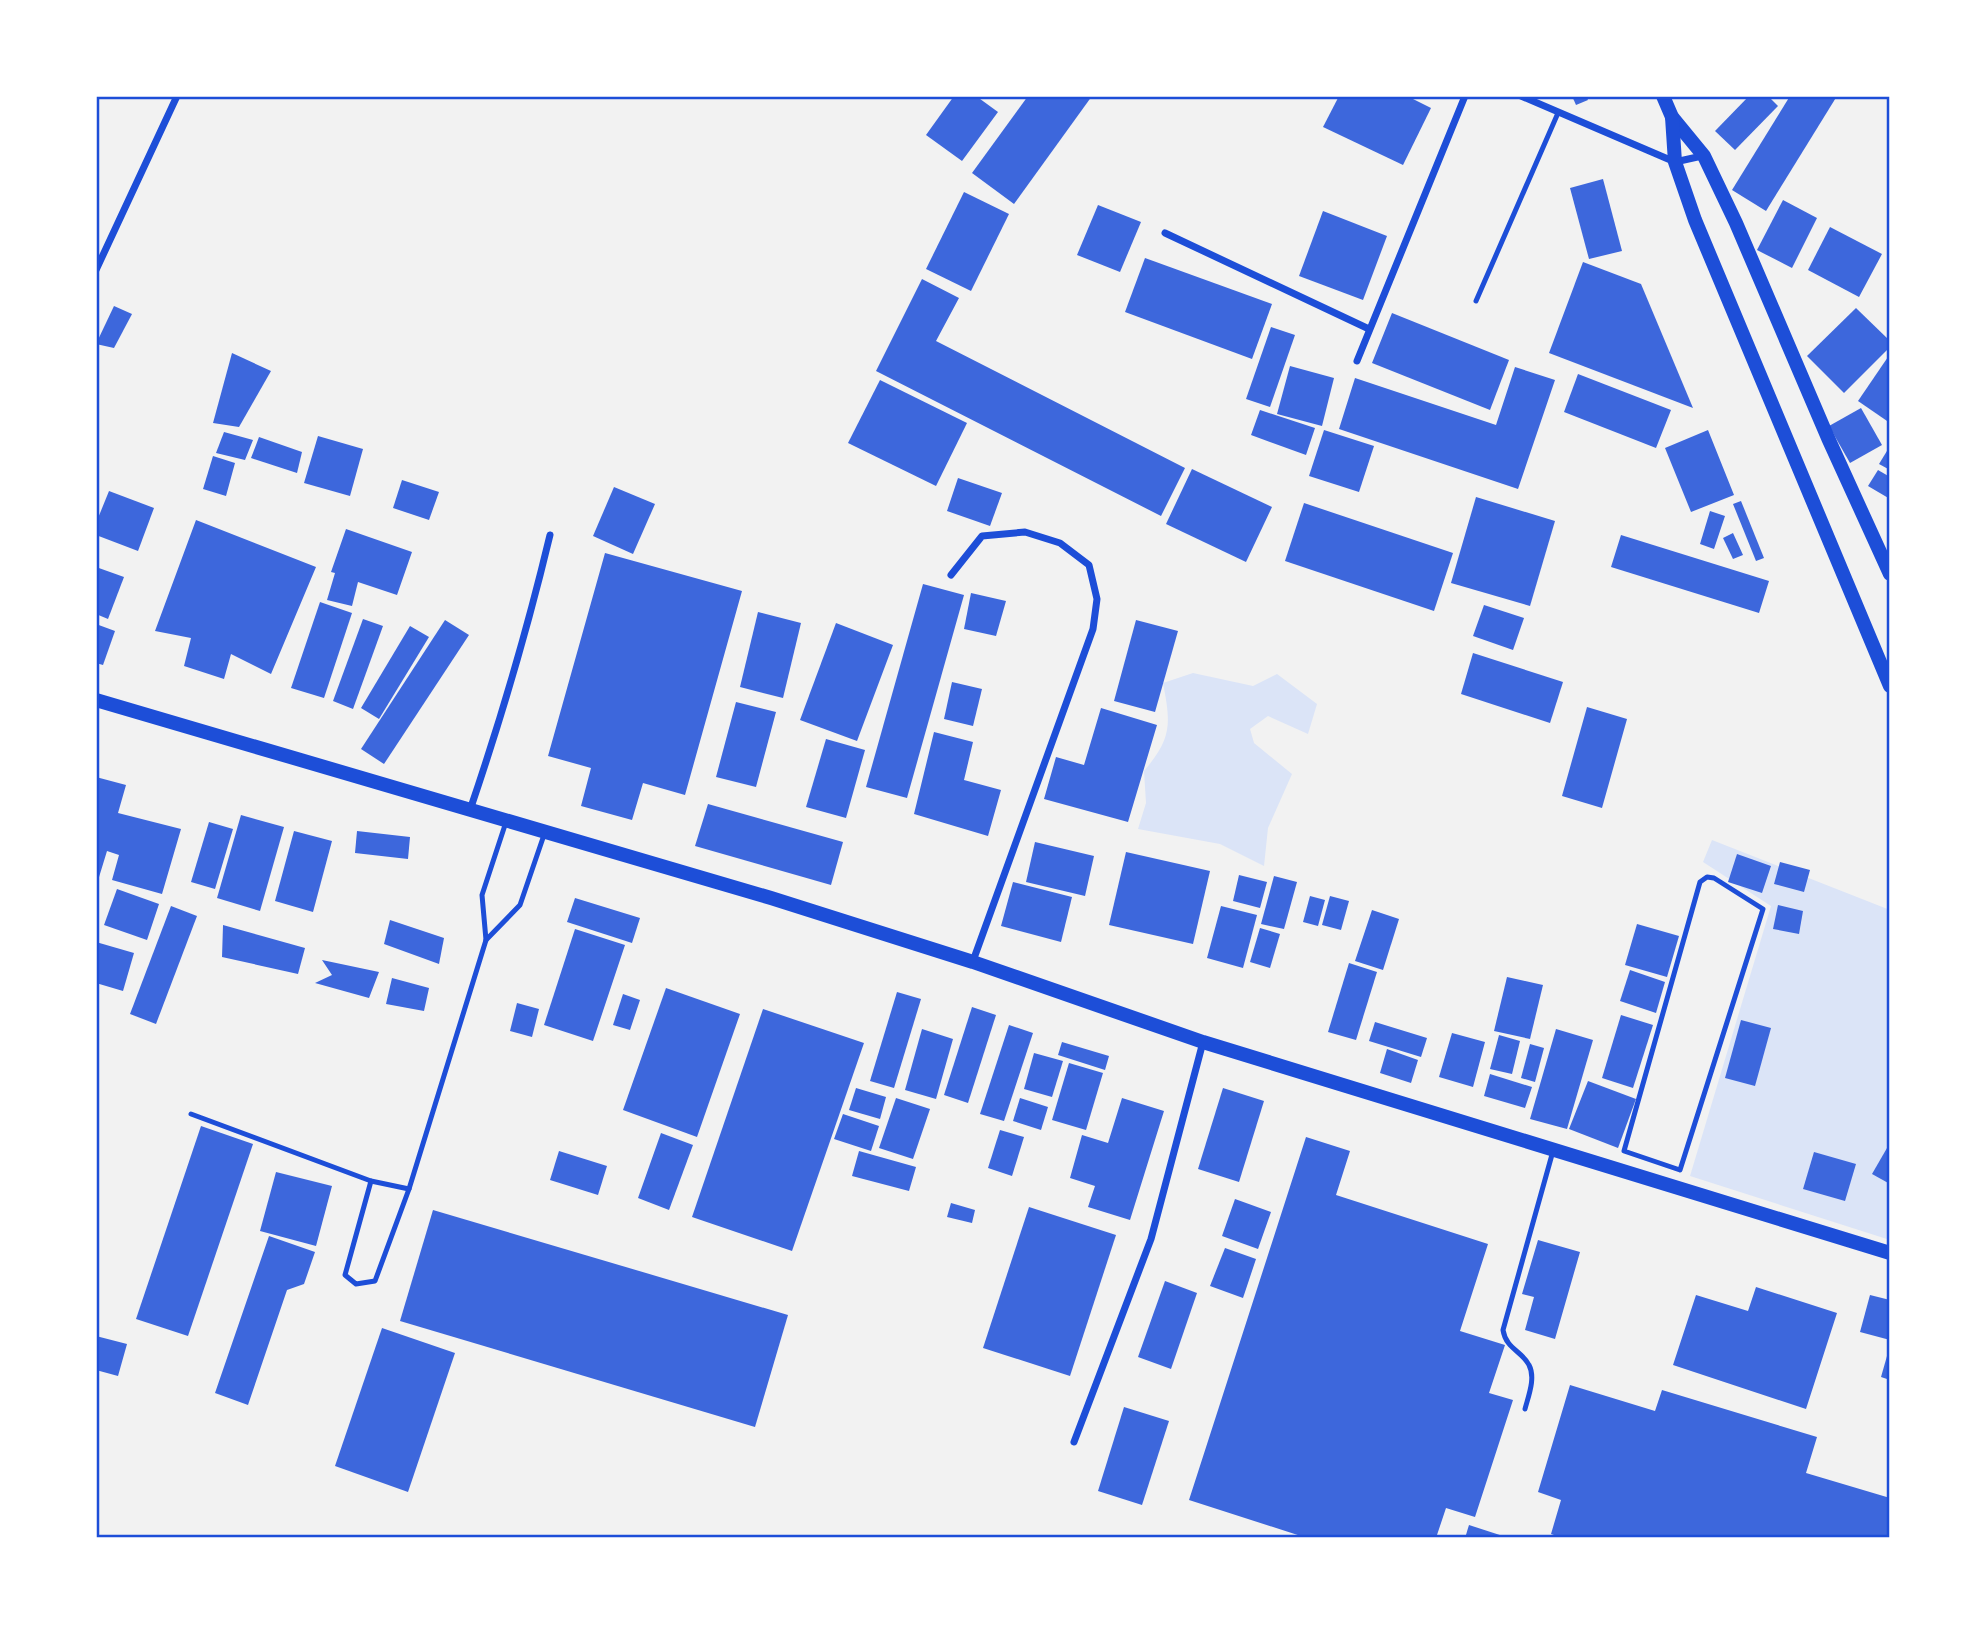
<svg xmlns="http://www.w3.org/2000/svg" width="1986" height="1634" font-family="Raleway,sans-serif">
<rect width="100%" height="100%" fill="#f2f2f2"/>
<g fill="#dbe4f7">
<path d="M1193,673L1253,686L1277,674L1317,704L1308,734L1268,716L1250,729L1254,743L1292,774L1268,828L1264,866L1220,844L1138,829L1146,803L1144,771C1172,738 1171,724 1163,683Z"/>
<polygon points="1712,840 1890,910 1890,1240 1690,1176 1771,906 1703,862"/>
</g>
<g fill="#3d67dc">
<polygon points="954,96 976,96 998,112 962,161 926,135"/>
<polygon points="1028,96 1092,96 1014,204 972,173"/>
<polygon points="1339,96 1407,96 1431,108 1403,165 1323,127"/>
<polygon points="1572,96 1586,96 1588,100 1576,105"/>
<polygon points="1749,96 1768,96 1778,106 1735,150 1715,131"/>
<polygon points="1790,96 1837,96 1766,211 1732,190"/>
<polygon points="1603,179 1622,251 1589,259 1570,188"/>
<polygon points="964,192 1009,214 971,291 926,269"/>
<polygon points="1783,200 1817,218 1792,268 1757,250"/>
<polygon points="1098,205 1141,222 1120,272 1077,255"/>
<polygon points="1323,211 1387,236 1363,300 1299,276"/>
<polygon points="1830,227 1882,254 1859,297 1808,270"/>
<polygon points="1145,258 1272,304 1252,359 1125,312"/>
<polygon points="1583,262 1641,284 1693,408 1549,353"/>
<polygon points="922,279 959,298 936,341 1185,468 1161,516 876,371"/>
<polygon points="114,306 132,314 114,348 96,344"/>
<polygon points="1856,308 1890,341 1890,347 1844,393 1807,356"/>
<polygon points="1392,313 1509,360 1490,410 1372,363"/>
<polygon points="1271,327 1295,335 1270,407 1246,399"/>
<polygon points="232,353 271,371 239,427 213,423"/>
<polygon points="1890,354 1890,423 1858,401"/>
<polygon points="1290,366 1334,378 1322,426 1277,414"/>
<polygon points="1515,367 1555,380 1518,489 1339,429 1355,378 1496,425"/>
<polygon points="1578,374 1671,410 1656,448 1564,412"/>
<polygon points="880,380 967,423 936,486 848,443"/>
<polygon points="1861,408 1882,445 1850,463 1829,426"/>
<polygon points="1260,410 1315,428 1306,455 1251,435"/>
<polygon points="1324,430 1374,446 1359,492 1309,476"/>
<polygon points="1708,430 1734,495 1691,512 1665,448"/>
<polygon points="224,432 253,440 245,460 216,453"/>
<polygon points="318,436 363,449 350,496 304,483"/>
<polygon points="259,437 302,452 297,473 251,458"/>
<polygon points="1890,446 1890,470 1879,464"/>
<polygon points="213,456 235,463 226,496 203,489"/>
<polygon points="1192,469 1272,507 1246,562 1166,524"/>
<polygon points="1878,470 1890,477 1890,499 1868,486"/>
<polygon points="958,478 1002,493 990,526 947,511"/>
<polygon points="402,480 439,492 429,520 393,508"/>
<polygon points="614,487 655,504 633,554 593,536"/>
<polygon points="109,491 154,508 138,551 96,535 96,523"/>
<polygon points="1476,497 1555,521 1530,606 1451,583"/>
<polygon points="1741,501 1764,558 1756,561 1733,504"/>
<polygon points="1304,503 1453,553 1434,611 1285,561"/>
<polygon points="1710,511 1725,516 1714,549 1700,544"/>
<polygon points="196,520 316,567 271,674 231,654 224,679 184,666 191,638 155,631"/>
<polygon points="346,529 412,552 397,595 358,582 352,606 327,600 335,573 331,572"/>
<polygon points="1733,533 1743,555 1733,559 1723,538"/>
<polygon points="1621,535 1769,581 1759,613 1611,567"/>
<polygon points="605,553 742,591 685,795 643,783 632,820 581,806 591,768 548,756"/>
<polygon points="96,567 124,577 108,619 96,614"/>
<polygon points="923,584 964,595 907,798 866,787"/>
<polygon points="971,593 1006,601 996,636 964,629"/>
<polygon points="320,602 352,613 324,698 291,688"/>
<polygon points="1484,605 1524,618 1513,650 1473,636"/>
<polygon points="758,612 801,623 783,698 740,687"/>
<polygon points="363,619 383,626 353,709 333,701"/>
<polygon points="445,620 469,635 384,764 361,749"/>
<polygon points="1136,620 1178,631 1155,712 1114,701"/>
<polygon points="836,623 893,645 857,741 800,720"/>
<polygon points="96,624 115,631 103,665 96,663"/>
<polygon points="410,626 429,637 379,719 361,708"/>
<polygon points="1473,653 1563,682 1550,723 1461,694"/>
<polygon points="952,682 982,689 973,726 944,719"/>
<polygon points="736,702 776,712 756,787 716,777"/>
<polygon points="1587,707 1627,719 1602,808 1562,796"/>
<polygon points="1101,708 1157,725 1128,822 1044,799 1056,757 1084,765"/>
<polygon points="934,732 973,742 964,780 1001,790 988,836 914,814"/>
<polygon points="826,739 865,750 846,818 806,807"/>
<polygon points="96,777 126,785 118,813 181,829 162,894 112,880 119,855 107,851 96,887"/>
<polygon points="708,804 843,842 831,885 695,846"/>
<polygon points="241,815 284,827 260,911 217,898"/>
<polygon points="209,822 233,829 215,889 191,882"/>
<polygon points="294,831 332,841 313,912 275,901"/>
<polygon points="357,831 410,837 408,859 355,853"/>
<polygon points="1035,842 1094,856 1085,896 1026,882"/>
<polygon points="1126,852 1210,871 1193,944 1109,925"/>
<polygon points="1737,854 1771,866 1762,893 1728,882"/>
<polygon points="1780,862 1810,870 1804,892 1774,884"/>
<polygon points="1239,875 1267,882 1260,908 1233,901"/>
<polygon points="1274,876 1297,882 1284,929 1261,924"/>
<polygon points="1013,882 1072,897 1061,942 1001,926"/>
<polygon points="117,889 159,904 147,940 104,925"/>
<polygon points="1310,896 1325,900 1318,926 1303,922"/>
<polygon points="1330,896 1349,901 1341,930 1322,925"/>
<polygon points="575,898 640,918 632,943 567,922"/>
<polygon points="1778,905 1803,911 1799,934 1773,929"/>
<polygon points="171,906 197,916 156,1024 130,1014"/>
<polygon points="1221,906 1257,915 1243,968 1207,958"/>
<polygon points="1372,910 1399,919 1383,970 1355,961"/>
<polygon points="390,920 444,938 439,964 384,944"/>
<polygon points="1637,924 1679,936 1667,977 1625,965"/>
<polygon points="223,925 305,948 298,974 222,957"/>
<polygon points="1260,928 1280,934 1270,968 1250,962"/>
<polygon points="575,929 625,945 593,1041 544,1025"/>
<polygon points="96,942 134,953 123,991 96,983"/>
<polygon points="322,960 379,972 369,998 315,983 332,975"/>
<polygon points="1349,963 1377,972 1356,1040 1328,1032"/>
<polygon points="1630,970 1665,982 1656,1013 1620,1001"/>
<polygon points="1507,977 1543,985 1530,1039 1494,1031"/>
<polygon points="392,978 429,988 424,1011 386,1004"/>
<polygon points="666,988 740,1014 697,1137 623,1110"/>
<polygon points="897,992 921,999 894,1088 870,1081"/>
<polygon points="623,994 640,1000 630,1030 613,1025"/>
<polygon points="517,1003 539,1009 532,1037 510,1031"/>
<polygon points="972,1007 996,1015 968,1103 944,1095"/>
<polygon points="763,1009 864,1043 792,1251 692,1217"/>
<polygon points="1621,1015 1653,1025 1633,1088 1602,1078"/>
<polygon points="1741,1020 1771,1028 1755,1086 1725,1078"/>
<polygon points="1375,1022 1427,1038 1421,1057 1369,1041"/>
<polygon points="1009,1025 1033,1033 1004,1121 980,1114"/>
<polygon points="922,1029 953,1039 936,1099 905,1090"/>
<polygon points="1556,1029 1593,1040 1567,1129 1530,1119"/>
<polygon points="1452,1033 1485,1042 1473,1087 1439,1077"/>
<polygon points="1499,1035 1520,1041 1512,1074 1490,1069"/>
<polygon points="1062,1042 1109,1056 1105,1070 1058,1055"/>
<polygon points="1530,1044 1544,1048 1535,1082 1521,1078"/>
<polygon points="1387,1049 1418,1060 1411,1083 1380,1073"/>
<polygon points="1034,1053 1063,1061 1052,1097 1024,1089"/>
<polygon points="1069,1063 1103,1073 1086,1130 1052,1120"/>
<polygon points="1490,1074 1532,1087 1525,1108 1484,1096"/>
<polygon points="1588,1081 1636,1099 1618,1148 1569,1129"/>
<polygon points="856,1088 886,1097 880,1119 849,1110"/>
<polygon points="1223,1088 1264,1101 1239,1182 1198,1169"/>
<polygon points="896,1098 930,1109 913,1159 879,1148"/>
<polygon points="1020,1098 1048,1107 1041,1130 1013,1121"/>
<polygon points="1122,1098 1164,1111 1130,1220 1088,1207 1095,1186 1070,1178 1082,1135 1108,1143"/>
<polygon points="843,1114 879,1126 871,1151 834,1139"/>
<polygon points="201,1126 253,1144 188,1336 136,1319"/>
<polygon points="1000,1130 1024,1137 1012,1176 988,1168"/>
<polygon points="661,1133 693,1145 669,1210 638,1198"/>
<polygon points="1306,1137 1350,1151 1336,1195 1488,1244 1460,1331 1505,1345 1489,1393 1513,1400 1475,1517 1446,1508 1436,1538 1307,1538 1189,1500"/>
<polygon points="1887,1148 1890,1150 1890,1184 1872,1174"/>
<polygon points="559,1151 607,1166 598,1195 550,1180"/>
<polygon points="859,1151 916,1167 909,1191 852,1176"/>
<polygon points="1814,1152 1856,1164 1845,1201 1803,1189"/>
<polygon points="276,1172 332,1186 316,1246 260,1231"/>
<polygon points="1235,1199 1271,1212 1258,1249 1222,1236"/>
<polygon points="951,1203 975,1210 972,1223 947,1217"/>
<polygon points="1029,1207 1116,1235 1070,1376 983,1348"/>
<polygon points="433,1210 788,1315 755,1427 400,1321"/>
<polygon points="269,1236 315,1252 304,1284 287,1290 248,1405 215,1393"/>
<polygon points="1538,1240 1580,1252 1555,1339 1525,1330 1534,1297 1522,1294"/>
<polygon points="1225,1248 1256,1259 1243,1298 1210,1286"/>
<polygon points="1165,1281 1197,1293 1171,1369 1138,1357"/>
<polygon points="1756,1287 1837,1313 1806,1409 1673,1365 1696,1295 1748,1311"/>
<polygon points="1870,1295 1890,1300 1890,1340 1860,1332"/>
<polygon points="382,1328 455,1353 408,1492 335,1466"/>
<polygon points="96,1336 127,1344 118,1376 96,1370"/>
<polygon points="1887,1356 1890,1357 1890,1380 1881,1377"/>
<polygon points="1570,1385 1655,1411 1662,1390 1817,1437 1806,1473 1890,1498 1890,1538 1563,1538 1551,1534 1561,1500 1538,1492"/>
<polygon points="1124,1407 1169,1421 1142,1505 1098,1491"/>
<polygon points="1469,1525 1506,1537 1506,1538 1465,1538"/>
</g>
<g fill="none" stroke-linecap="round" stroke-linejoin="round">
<g stroke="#1d4ed8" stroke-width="5">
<polyline points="1476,301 1558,113"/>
<polygon points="1707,877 1714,878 1763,909 1680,1170 1624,1151 1700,882"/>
<polyline points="486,940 520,905 545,832"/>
<polyline points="191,1114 371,1181 345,1275 356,1284 375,1281 409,1189 486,940 482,895 506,822"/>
<polyline points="371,1181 409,1189"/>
<path d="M1525,1409C1528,1397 1536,1378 1529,1365C1522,1351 1506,1349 1503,1330L1553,1151"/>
</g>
<g stroke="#1d4ed8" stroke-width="7">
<polyline points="1521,96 1675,162 1702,156"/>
<polyline points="1165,233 1369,329"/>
<polyline points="96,270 177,96"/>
<polyline points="1357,361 1465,96"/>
<polyline points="951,575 982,536 1025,532 1060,543 1089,565 1097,599 1093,629 973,961"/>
<path d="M470,810C502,716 527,631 550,535"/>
<polyline points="1074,1442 1151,1239 1203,1042"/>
</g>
<g stroke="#1d4ed8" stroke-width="14">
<polyline points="1663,96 1672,117 1704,156 1736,223 1828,438 1890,574"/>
<polyline points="1672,117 1675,162 1695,220 1890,686"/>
<polyline points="96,700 771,898 973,962 1203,1042 1890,1253"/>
</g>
</g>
<rect width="1986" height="1634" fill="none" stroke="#ffffff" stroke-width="196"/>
<rect x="98" y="98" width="1790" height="1438" fill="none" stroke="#1d4ed8" stroke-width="2.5"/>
</svg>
